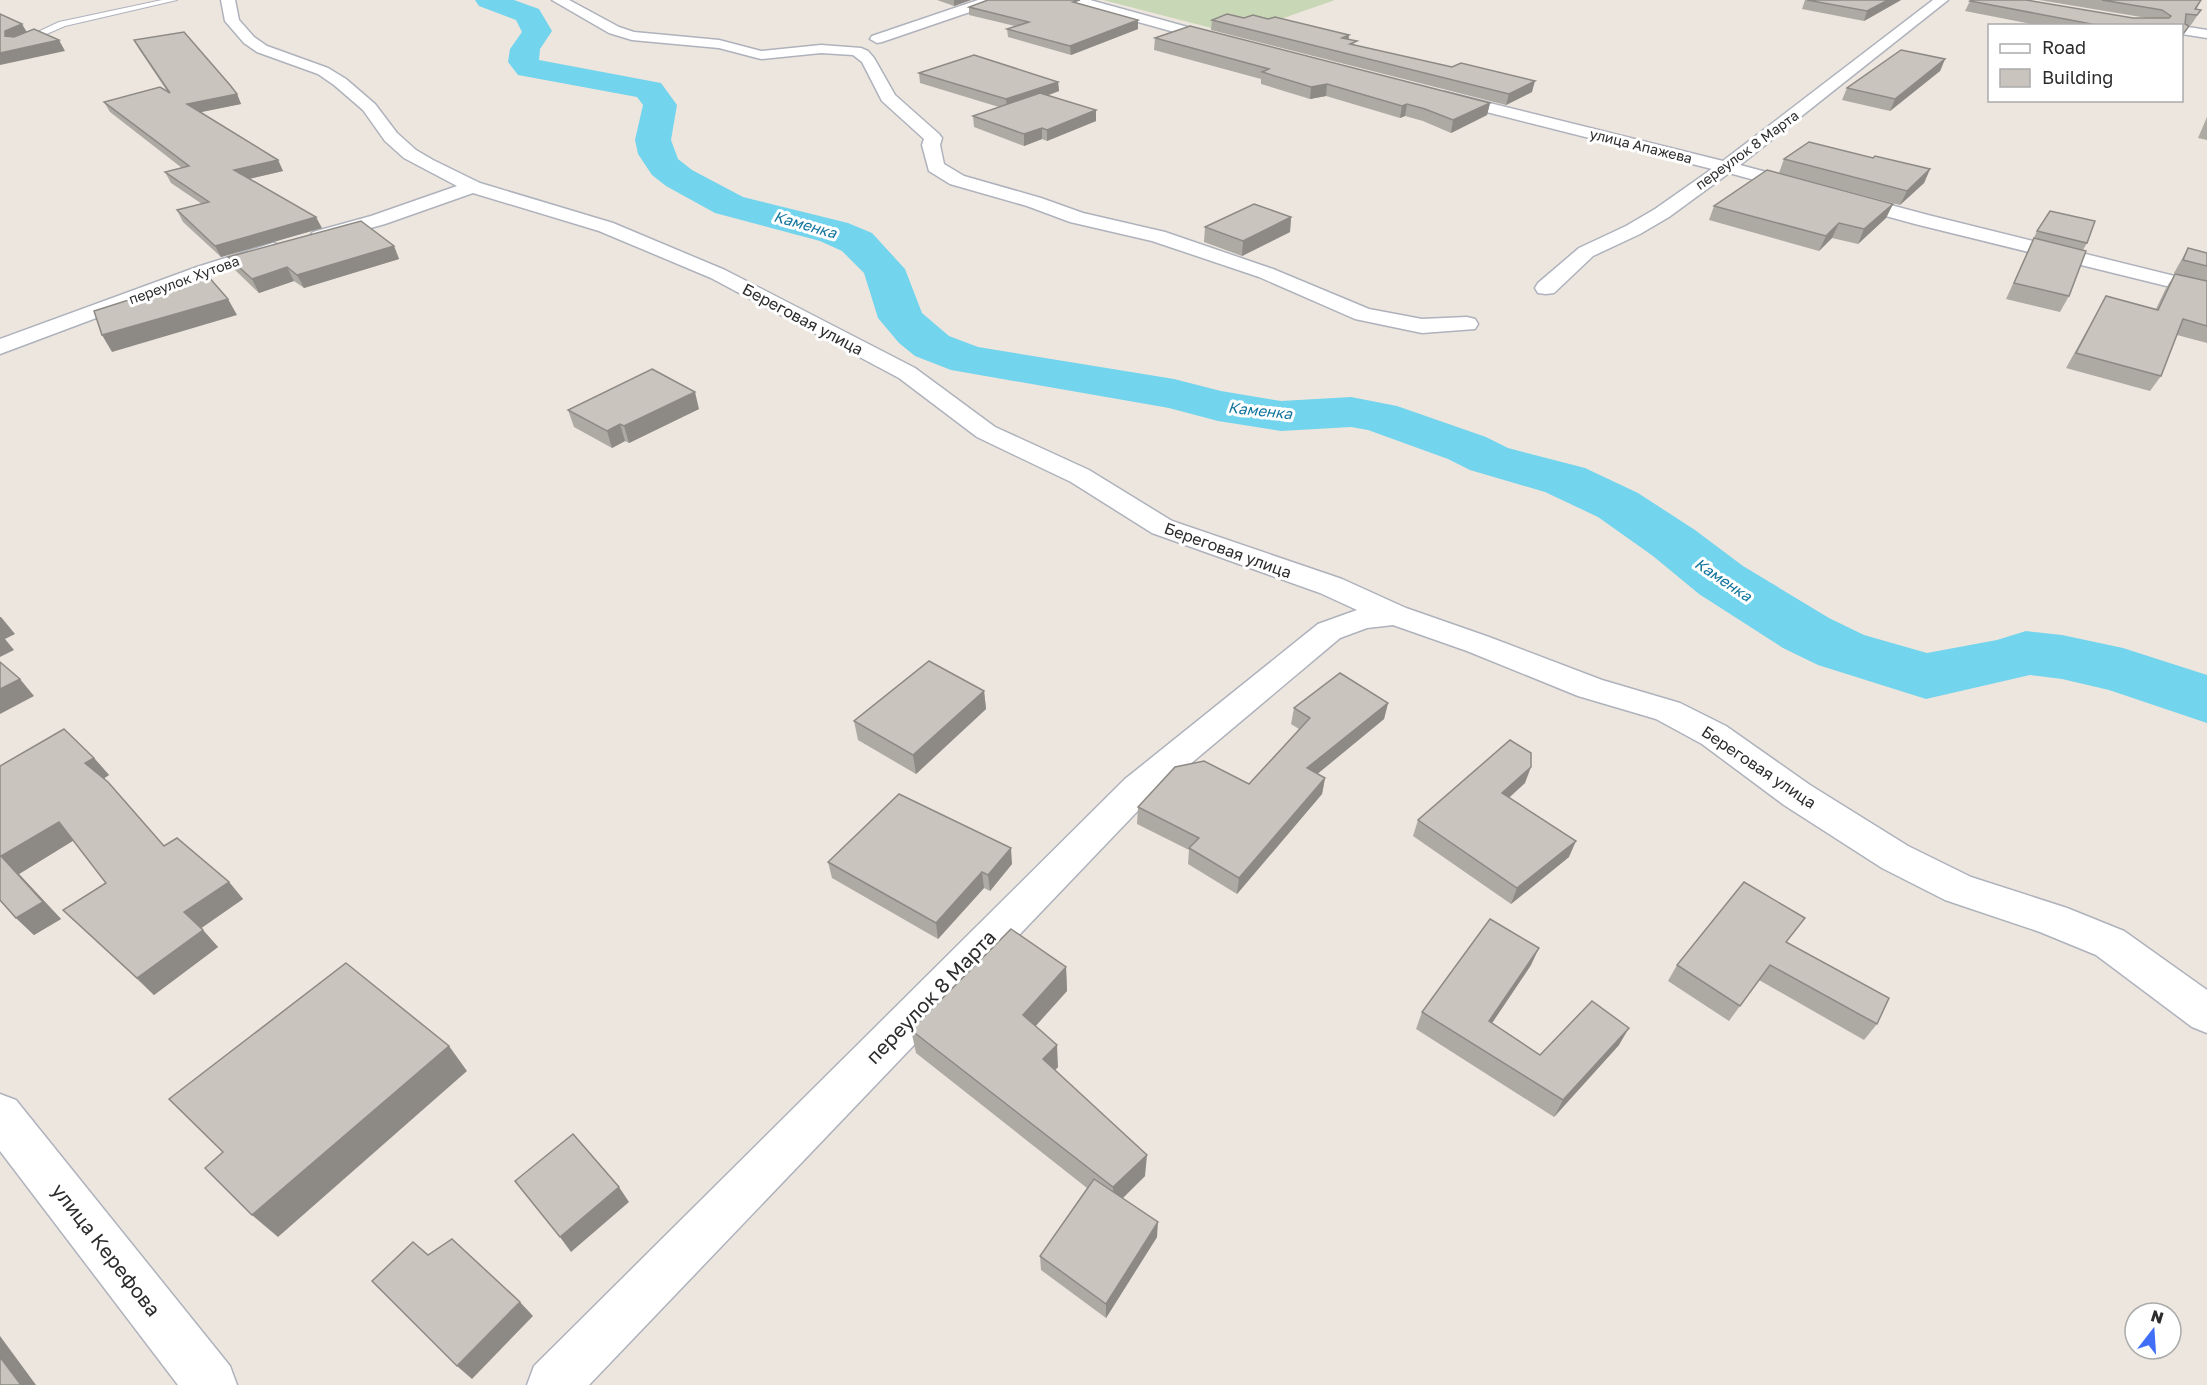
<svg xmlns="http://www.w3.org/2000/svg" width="2207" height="1385" font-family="'Golos Text',sans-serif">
<rect width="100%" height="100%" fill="#ede6de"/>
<polygon fill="#c8d7b6" points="1103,0 1335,0 1258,27 1231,33"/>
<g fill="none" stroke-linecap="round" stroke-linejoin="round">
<polygon fill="#73d4ed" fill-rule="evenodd" points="475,0 514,0 539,9 552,31 540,49 539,60 661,83 677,105 671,140 678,159 692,170 743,197 848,223 872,233 905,269 922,313 949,336 978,347 1174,379 1221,391 1281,401 1351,397 1397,406 1486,437 1508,448 1585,468 1638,493 1695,530 1743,566 1829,618 1864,635 1927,653 1997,640 2026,631 2062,635 2123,648 2207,675 2207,723 2109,690 2062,679 2030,675 1926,699 1818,665 1783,648 1699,594 1653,556 1598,517 1545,492 1470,470 1448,459 1368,430 1351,427 1281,431 1218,421 1169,408 951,370 915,356 899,343 878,318 864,273 842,251 820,241 715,213 666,186 652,175 638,154 635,140 643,105 637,97 518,75 508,62 510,49 522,32 516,20 479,6"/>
<g stroke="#aeb2bc" stroke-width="2">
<polygon id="service" points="162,0 177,0 65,26 21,45 14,43 59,22"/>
</g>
<g stroke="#aeb2bc" stroke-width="3">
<g id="minor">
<polygon points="221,0 235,0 239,20 254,37 267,46 328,68 346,79 375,104 397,133 416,150 433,160 480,183 613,223 725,270 915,368 995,427 1089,470 1172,521 1342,579 1406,608 1489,637 1602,680 1680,703 1726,726 1810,785 1908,846 1971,877 2067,908 2124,931 2207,990 2207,1033 2192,1027 2096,955 2040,932 1945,900 1882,868 1784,805 1702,744 1656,719 1578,696 1467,651 1393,625 1367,628 1340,638 1151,797 589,1385 527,1385 534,1366 1125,779 1318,624 1357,610 1320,593 1152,533 1071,482 977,437 899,378 711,278 599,231 473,193 385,224 320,242 313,240 310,236 313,232 371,216 457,186 404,158 385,141 363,110 334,85 318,74 257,52 244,43 225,21"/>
<polygon points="552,0 569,0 619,27 634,32 719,40 761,51 821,45 861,48 868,51 874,58 895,95 939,134 942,138 940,145 944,164 964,176 1041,198 1083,213 1165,232 1273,269 1369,309 1422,319 1467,317 1475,319 1478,324 1475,329 1422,333 1355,319 1259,277 1152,241 1070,222 1027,206 950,184 929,171 922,145 924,139 882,101 862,62 853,55 821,53 761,59 719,48 632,40 609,33"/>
<polygon points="978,0 998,0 996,3 882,42 877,43 870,39 872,36"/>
<polygon points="1068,0 1090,0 1231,39 1233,42 1231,45 1221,45 1070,3"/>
<polygon points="1933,0 1948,0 1740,165 1928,215 2207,284 2207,296 1915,224 1729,173 1669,217 1640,234 1593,256 1554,293 1546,294 1538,293 1535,288 1538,283 1579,248 1626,226 1655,209 1712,169 1439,100 1437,97 1445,92 1723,161"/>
<polygon points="273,243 280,245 283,249 280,253 211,275 0,354 0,339 197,267"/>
<polygon points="0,1094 16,1100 230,1366 237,1385 178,1385 0,1151"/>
</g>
</g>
<g stroke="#aeb2bc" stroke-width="3">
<polygon id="tertiary" points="2182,26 2207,30 2207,38 2182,34"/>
</g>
<use href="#service" fill="#fff" fill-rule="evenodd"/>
<use href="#minor" fill="#fff" fill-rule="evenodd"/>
<use href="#tertiary" fill="#fff" fill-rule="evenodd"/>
</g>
<g fill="#ada9a3">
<polygon points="937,0 971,0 954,6"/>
<polygon points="1805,0 1901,0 1864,21 1802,9"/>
<polygon points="2039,0 2201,0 2196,10 2201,10 2191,25 2181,26 2042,26 1965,11 1970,1 2133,18 2147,18"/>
<polygon points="1081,4 1138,20 1138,29 1071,55 1008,37 1007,29 1015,26 969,15 969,7"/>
<polygon points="1244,18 1268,19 1349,39 1356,46 1532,92 1506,105 1211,30 1212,20"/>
<polygon points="1155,38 1490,103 1487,115 1451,133 1423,121 1405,116 1400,118 1326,96 1310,99 1261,84 1261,79 1154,50"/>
<polygon points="134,40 237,94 241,104 200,112 278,160 283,171 249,179 322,228 221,257 183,222 177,210 202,204 171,183 165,172 182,168 110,112 104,102 167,91 139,49"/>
<polygon points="1945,59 1940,71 1890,111 1842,100 1847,88"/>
<polygon points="919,73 1058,82 1059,91 1047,96 1096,121 1047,141 1042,139 1024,146 974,127 973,116 999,107 920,83"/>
<polygon points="2207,117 2207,140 2198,138"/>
<polygon points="1873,158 1930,169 1924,183 1900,205 1779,173 1784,159"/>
<polygon points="1893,204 1886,218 1858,244 1832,238 1819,251 1709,220 1714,206"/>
<polygon points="1291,217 1290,232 1242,256 1204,242 1205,227"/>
<polygon points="2037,231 2087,243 2083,250 2069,296 2060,312 2006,299"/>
<polygon points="394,246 399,259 304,288 294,281 259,293 235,270 228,257"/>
<polygon points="2188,248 2207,253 2207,343 2177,335 2161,376 2150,391 2066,368 2106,296 2156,309 2166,288 2175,274 2182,276 2174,273"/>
<polygon points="699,409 629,443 625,441 612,448 574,427 568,410"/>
<polygon points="984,691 986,709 916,774 858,740 854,721"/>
<polygon points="1388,703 1384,719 1317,774 1325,778 1322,794 1237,894 1188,864 1189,850 1137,824 1138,807 1249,784 1299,729 1291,724 1294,708"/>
<polygon points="94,758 109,775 104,778 164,846 229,882 243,899 201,928 218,947 154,995 63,910 106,883 74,840 19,874 61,919 34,935 16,918 0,900"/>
<polygon points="1525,783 1509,798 1569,857 1511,904 1413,836 1418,820"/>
<polygon points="828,862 1012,864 990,891 984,888 938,939 832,878"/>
<polygon points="1787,943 1877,1024 1864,1040 1759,980 1729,1021 1668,981 1677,965"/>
<polygon points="1531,965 1492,1023 1540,1055 1619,1045 1554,1117 1416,1029 1422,1012"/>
<polygon points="1066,967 1067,991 1035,1026 1058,1067 1055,1070 1145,1176 1122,1198 1157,1237 1106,1318 1041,1270 1040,1256 1087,1188 916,1053 911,1030"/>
</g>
<g fill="#8d8984">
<polygon points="954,0 971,0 954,6"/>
<polygon points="1888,0 1901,0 1864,21 1867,11"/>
<polygon points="1138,20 1138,29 1071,55 1070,46"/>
<polygon points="22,24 28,34 11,42 5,36 5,31"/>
<polygon points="1349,35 1348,45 1342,38"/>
<polygon points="59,40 65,51 0,65 0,53"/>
<polygon points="1945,59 1940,71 1890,111 1895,99"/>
<polygon points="1535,81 1532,92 1506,105 1509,94"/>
<polygon points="1058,82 1059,91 1007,109 1006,99"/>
<polygon points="1327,84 1326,96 1310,99 1311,87"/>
<polygon points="237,94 241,104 192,114 187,104"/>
<polygon points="1490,103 1487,115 1451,133 1453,120"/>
<polygon points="1407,104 1405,116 1400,118 1402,106"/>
<polygon points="1096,110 1096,121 1047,141 1047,130"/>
<polygon points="1042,128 1042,139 1024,146 1024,134"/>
<polygon points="278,160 283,171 240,181 234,170"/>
<polygon points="1930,169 1924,183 1900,205 1907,191"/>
<polygon points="1893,204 1886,218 1858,244 1864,229"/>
<polygon points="316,217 322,228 221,257 215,246"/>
<polygon points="1291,217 1290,232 1242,256 1243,241"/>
<polygon points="1839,223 1832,238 1819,251 1826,236"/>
<polygon points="394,246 399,259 304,288 297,275"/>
<polygon points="287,267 294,281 259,293 252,279"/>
<polygon points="228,299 237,315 112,352 102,335"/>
<polygon points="695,392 699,409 629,443 624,426"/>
<polygon points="620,424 625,441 612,448 607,431"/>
<polygon points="0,617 1,617 15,634 5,639 14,650 0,657"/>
<polygon points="20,679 34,696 0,714 0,689"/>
<polygon points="984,691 986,709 916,774 913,755"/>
<polygon points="1388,703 1384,719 1304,785 1307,768"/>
<polygon points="94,758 109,775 100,781 85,763"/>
<polygon points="1531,767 1525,783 1496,809 1502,793"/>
<polygon points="1325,778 1322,794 1237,894 1239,878"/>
<polygon points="59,822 76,839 19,874 61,919 34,935 16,918 1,856"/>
<polygon points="1576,841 1569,857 1511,904 1517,888"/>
<polygon points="1011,848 1012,864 990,891 988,875"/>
<polygon points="982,872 984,888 938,939 936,923"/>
<polygon points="229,882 243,899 200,929 184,912"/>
<polygon points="203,930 218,947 154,995 137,978"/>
<polygon points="1539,948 1531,965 1482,1038 1489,1021"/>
<polygon points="1066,967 1067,991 1025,1038 1023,1015"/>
<polygon points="1629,1028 1619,1045 1554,1117 1563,1100"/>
<polygon points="1057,1045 1058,1067 1045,1081 1043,1059"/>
<polygon points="449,1046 467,1071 278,1237 252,1215"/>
<polygon points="1147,1155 1145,1176 1113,1208 1113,1187"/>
<polygon points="619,1187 629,1202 571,1252 560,1237"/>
<polygon points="1158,1222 1157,1237 1106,1318 1106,1304"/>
<polygon points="520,1302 533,1316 472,1379 457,1366"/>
<polygon points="0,1336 36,1385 21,1385 0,1357"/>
</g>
<g fill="#c9c4bd" stroke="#8d8984" stroke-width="1.5">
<polygon points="988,0 1080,0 1073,2 1138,20 1070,46 1007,29 1029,22 969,7"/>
<polygon points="1807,0 1888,0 1867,11"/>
<polygon points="1972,0 2026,0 2133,18 2169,18 2171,16 2162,10 2102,0 2201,0 2195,9 2201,10 2197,15 2186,14 2185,24 2189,26 2181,37 2181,26 2102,26 1970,1"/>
<polygon points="0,14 22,24 5,31 5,36 14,37 34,29 59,40 0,53"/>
<polygon points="1227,14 1244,18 1253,15 1268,19 1275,17 1349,35 1342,38 1357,41 1350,44 1452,67 1461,63 1535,81 1509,94 1212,20"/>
<polygon points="1190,26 1490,103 1453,120 1425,109 1407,104 1402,106 1327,84 1311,87 1262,72 1269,69 1155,38"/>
<polygon points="184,32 230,85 237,94 187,104 278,160 234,170 316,217 215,246 177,210 209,202 165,172 189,166 104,102 160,87 170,93 134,40"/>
<polygon points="1901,50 1945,59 1895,99 1847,88"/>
<polygon points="974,55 1058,82 1006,99 919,73"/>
<polygon points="1040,93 1096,110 1047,130 1042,128 1024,134 973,116"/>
<polygon points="1809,142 1873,158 1875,156 1930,169 1907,191 1784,159"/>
<polygon points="1767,170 1893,204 1864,229 1839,223 1826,236 1714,206"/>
<polygon points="1254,204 1291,217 1243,241 1205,227"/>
<polygon points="2050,211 2095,221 2087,243 2037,231"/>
<polygon points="361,221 394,246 297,275 287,267 252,279 228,257"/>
<polygon points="2034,238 2086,251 2069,296 2014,283"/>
<polygon points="2188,248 2207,253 2207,266 2183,260"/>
<polygon points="2175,274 2207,281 2207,326 2183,319 2161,376 2076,353 2106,296 2158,310"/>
<polygon points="207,275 228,299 102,335 94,311"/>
<polygon points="652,369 695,392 624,426 620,424 607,431 568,410"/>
<polygon points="929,661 984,691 913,755 854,721"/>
<polygon points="0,662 20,679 0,689"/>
<polygon points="1340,673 1388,703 1307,768 1325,778 1239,878 1189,848 1199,838 1138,807 1175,767 1204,761 1249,784 1310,718 1294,708"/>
<polygon points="64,729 94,758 85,763 108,782 164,846 177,838 229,882 184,912 203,930 137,978 63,910 106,883 59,822 1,856 43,902 16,918 0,900 0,766"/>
<polygon points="1510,740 1531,753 1531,767 1502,793 1576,841 1517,888 1418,820"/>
<polygon points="899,794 1011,848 988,875 982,872 936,923 828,862"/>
<polygon points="1744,882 1805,918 1786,942 1889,998 1877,1024 1770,965 1740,1006 1677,965"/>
<polygon points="1490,919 1539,948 1489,1021 1540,1055 1592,1001 1629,1028 1563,1100 1422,1012"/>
<polygon points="1011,929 1066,967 1023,1015 1057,1045 1043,1059 1147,1155 1113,1187 911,1030"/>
<polygon points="346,963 449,1046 252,1215 205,1168 223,1152 169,1099"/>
<polygon points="573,1134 619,1187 560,1237 515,1181"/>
<polygon points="1094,1179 1158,1222 1106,1304 1040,1256"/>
<polygon points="452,1239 520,1302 457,1366 372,1281 413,1242 428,1255"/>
<polygon points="0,1357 21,1385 0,1385"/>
</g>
<g text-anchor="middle" stroke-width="6" stroke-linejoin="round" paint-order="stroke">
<g font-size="14" fill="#2c2c2c" stroke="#fff">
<text transform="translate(1641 146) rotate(14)" y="5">улица Апажева</text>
<text transform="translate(1747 150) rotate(-36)" y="5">переулок 8 Марта</text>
<text transform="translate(184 280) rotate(-20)" y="5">переулок Хутова</text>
</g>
<g font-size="15" font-style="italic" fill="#10749c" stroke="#fff">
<text transform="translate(805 225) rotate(16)" y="5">Каменка</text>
<text transform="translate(1260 411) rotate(6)" y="5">Каменка</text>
<text transform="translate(1723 580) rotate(34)" y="5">Каменка</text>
</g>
<g font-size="16" fill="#2c2c2c" stroke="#fff">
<text transform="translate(803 319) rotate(28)" y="6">Береговая улица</text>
<text transform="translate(1228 550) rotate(20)" y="6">Береговая улица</text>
<text transform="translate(1759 767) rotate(34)" y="6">Береговая улица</text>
</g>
<g font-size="20" fill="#2c2c2c" stroke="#fff">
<text transform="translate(931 997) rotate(-46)" y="7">переулок 8 Марта</text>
<text transform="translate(106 1250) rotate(52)" y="7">улица Керефова</text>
</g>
</g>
<rect x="1988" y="24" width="195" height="78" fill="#ffffff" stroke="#ababab" stroke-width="1.5"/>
<rect x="2000" y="44" width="30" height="9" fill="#ffffff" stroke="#ababab" stroke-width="1.5"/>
<text x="2042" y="54" font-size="18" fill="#2c2c2c">Road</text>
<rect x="2000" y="69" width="30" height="18" fill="#c9c4bd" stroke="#ababab" stroke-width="1.5"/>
<text x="2042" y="84" font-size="18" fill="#2c2c2c">Building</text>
<g transform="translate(2153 1331) rotate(17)"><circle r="28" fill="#ffffff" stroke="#ababab" stroke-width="1.5"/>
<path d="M0-4.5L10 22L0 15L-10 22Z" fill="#416ef7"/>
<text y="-9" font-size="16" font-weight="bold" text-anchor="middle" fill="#2c2c2c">N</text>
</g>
</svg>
